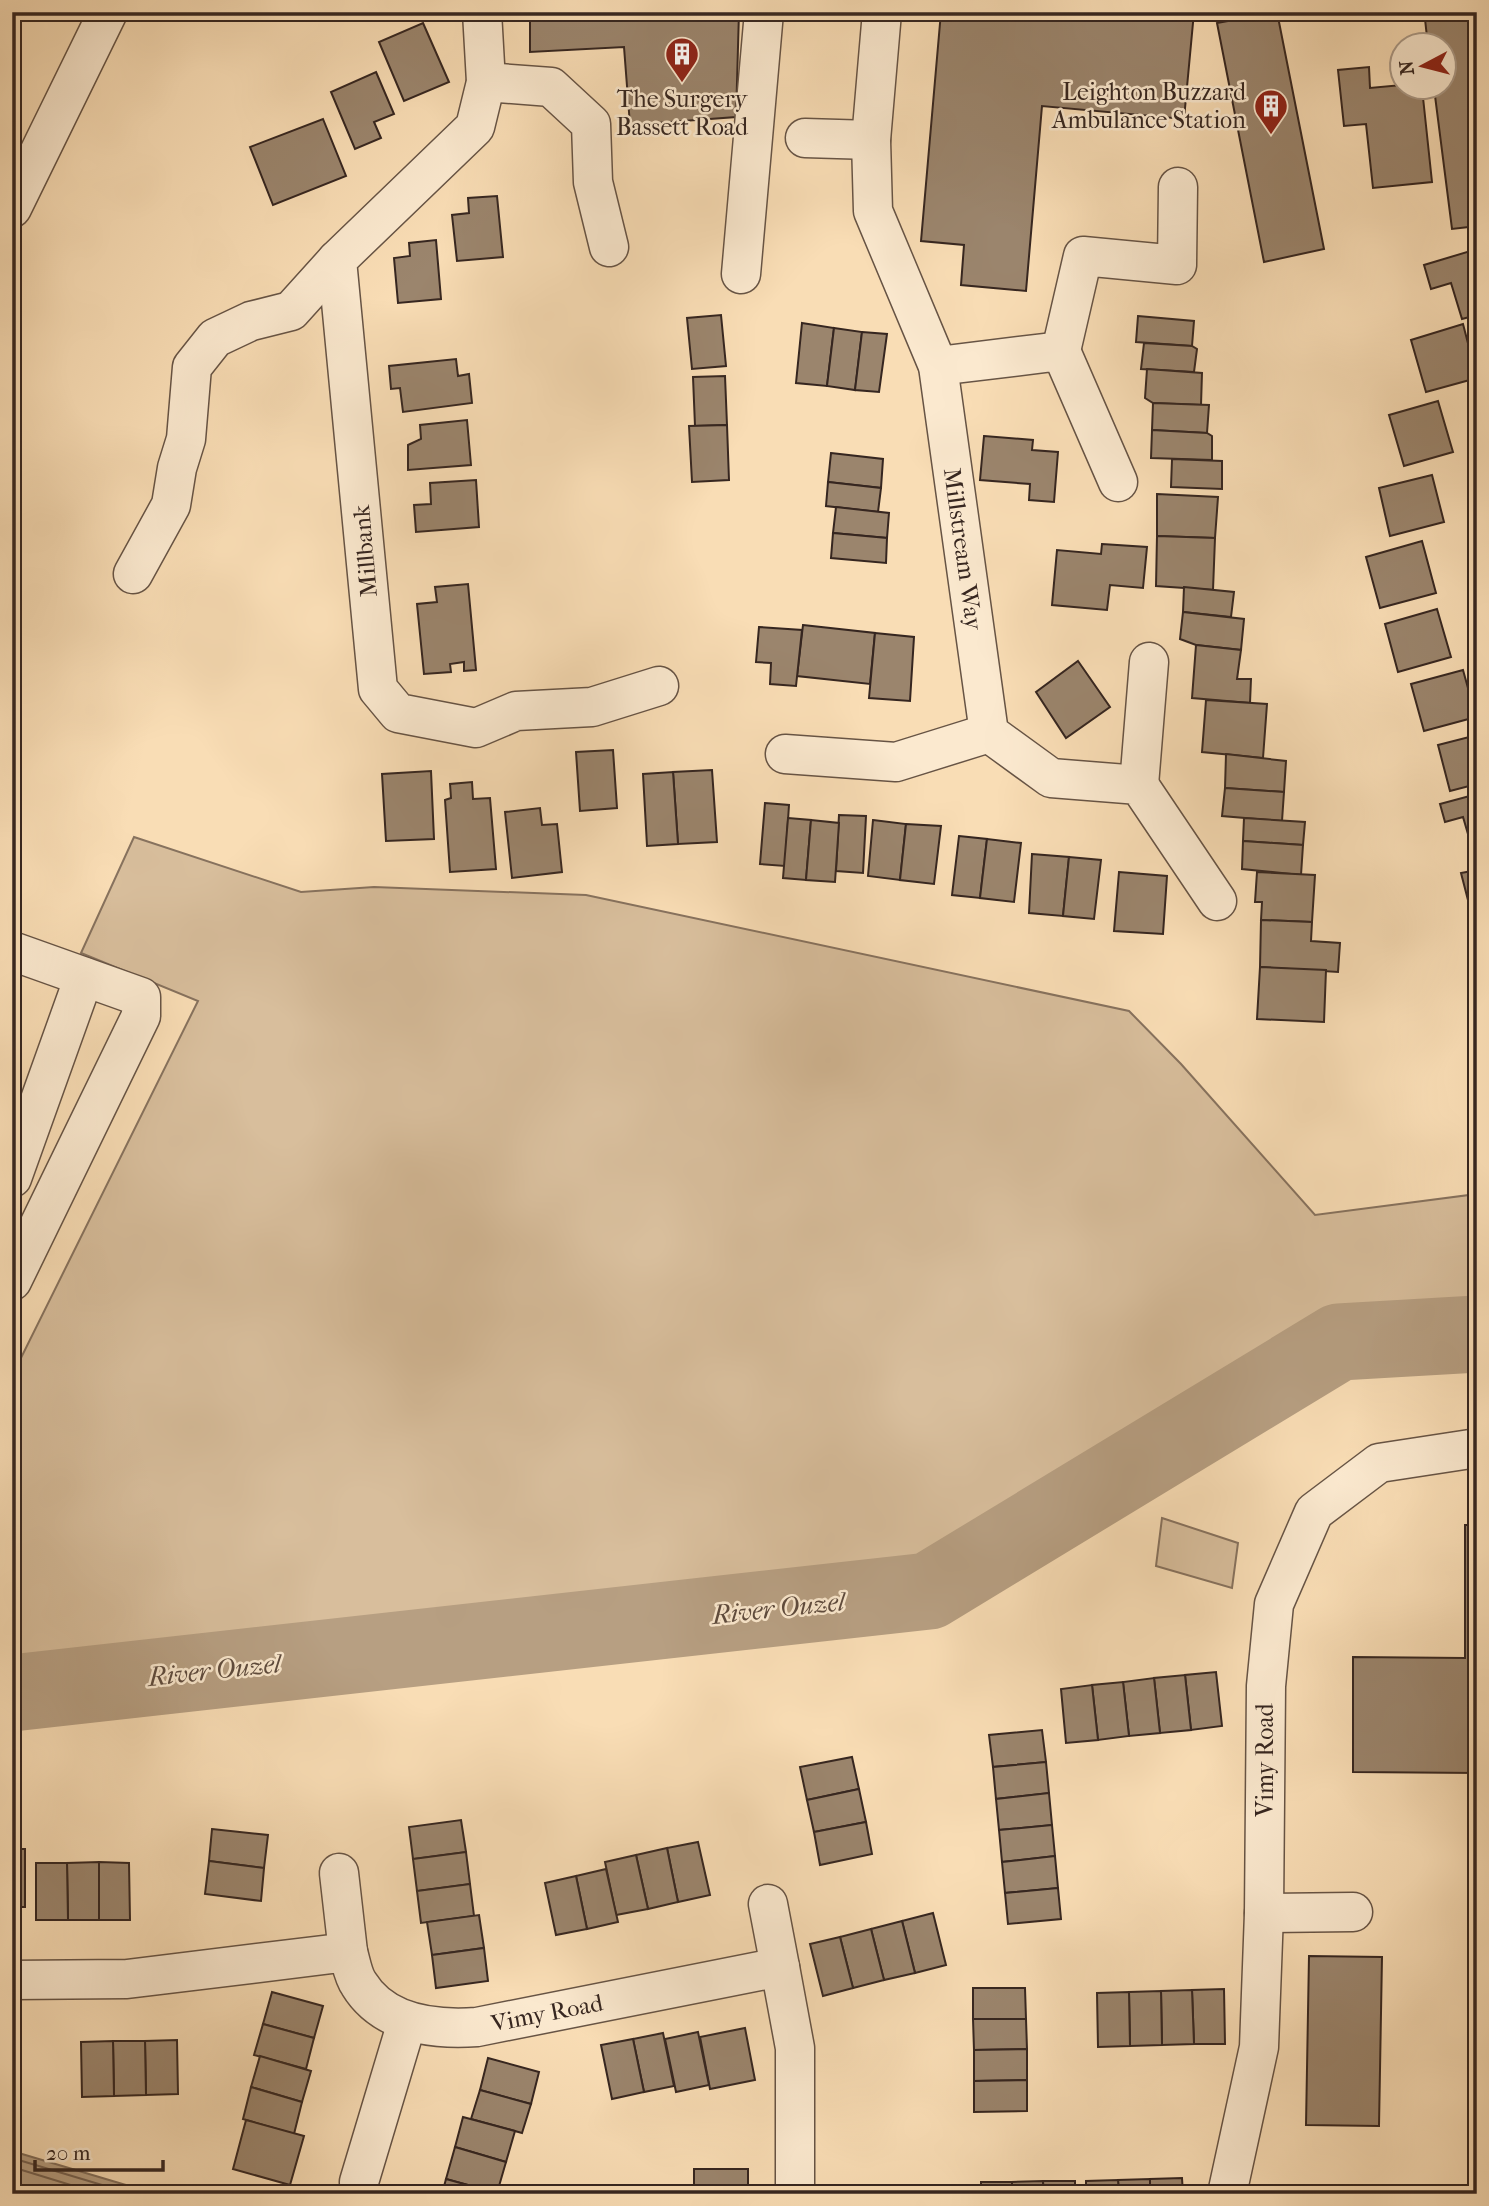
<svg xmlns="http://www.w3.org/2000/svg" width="1489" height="2206" font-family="'IM FELL French Canon',serif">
<rect width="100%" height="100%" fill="#f9ddb5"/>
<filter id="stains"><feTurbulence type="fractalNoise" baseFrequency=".00286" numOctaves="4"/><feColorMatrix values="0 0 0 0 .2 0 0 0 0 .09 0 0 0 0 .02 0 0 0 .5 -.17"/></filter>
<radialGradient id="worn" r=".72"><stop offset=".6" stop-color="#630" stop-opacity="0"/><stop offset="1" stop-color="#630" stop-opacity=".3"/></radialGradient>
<g fill="#d8be9c" stroke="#87725e" stroke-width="2">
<polygon points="134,837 301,892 374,887 586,895 1129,1011 1181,1064 1315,1215 1477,1194 1477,1328 1337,1336 927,1585 12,1688 12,1376 198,1001 81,953"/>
<polygon points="1162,1518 1238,1543 1232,1588 1156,1566"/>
</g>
<polygon fill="#b79f82" stroke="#836f5b" stroke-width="2" points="12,2151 156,2194 12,2194"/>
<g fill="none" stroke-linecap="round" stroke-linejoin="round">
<g stroke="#766251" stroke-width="2">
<polyline points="12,2158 132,2194"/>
<polyline points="12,2167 100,2194"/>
</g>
<polyline stroke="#b79f82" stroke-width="77" points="12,1693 929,1591 1339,1342 1477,1334"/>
</g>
<g fill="#9b856d" stroke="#362620" stroke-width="2">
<polygon points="530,12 739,12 736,117 630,125 624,47 530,52"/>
<polygon points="941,12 1194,12 1184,119 1042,106 1026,291 961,285 964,245 921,241"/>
<polygon points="1277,12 1324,249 1264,262 1217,23"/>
<polygon points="1477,12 1477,226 1452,229 1434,88 1444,88 1444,46 1428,46 1425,19"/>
<polygon points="423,23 449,82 404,101 379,42"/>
<polygon points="1369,67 1370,88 1402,85 1422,88 1432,182 1373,188 1366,124 1344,126 1338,70"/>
<polygon points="376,72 394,114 374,122 381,138 355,149 331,92"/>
<polygon points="323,119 346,176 273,205 250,147"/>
<polygon points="497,196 503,257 457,261 452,215 469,213 468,198"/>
<polygon points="436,240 441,299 398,303 394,258 410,256 409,243"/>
<polygon points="1477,249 1477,315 1462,319 1451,283 1431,289 1424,265"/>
<polygon points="721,315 726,366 692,369 687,318"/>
<polygon points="1138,316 1194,321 1192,346 1136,342"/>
<polygon points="802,323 834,328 827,386 796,383"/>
<polygon points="1463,324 1477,378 1426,392 1411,340"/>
<polygon points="834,328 862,332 855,390 827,386"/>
<polygon points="862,332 887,334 879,392 855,390"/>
<polygon points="1144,343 1192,346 1197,349 1194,372 1141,369"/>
<polygon points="456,359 458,376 469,374 472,403 403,412 400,388 391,389 389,366"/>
<polygon points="1147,369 1202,373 1201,405 1153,403 1145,398"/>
<polygon points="725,376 727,425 695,426 693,377"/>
<polygon points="1438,401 1453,452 1404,466 1389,415"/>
<polygon points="1153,403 1209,405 1207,433 1152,430"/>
<polygon points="467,420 471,465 408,470 408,445 421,439 420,425"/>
<polygon points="727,425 729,480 692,482 689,426"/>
<polygon points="1152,430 1207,433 1212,436 1212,460 1151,458"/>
<polygon points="984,436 1033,440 1032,450 1058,452 1054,502 1029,500 1030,484 980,480"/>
<polygon points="831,453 883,459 881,488 828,482"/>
<polygon points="1172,459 1222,461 1222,489 1171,487"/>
<polygon points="1432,475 1444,522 1390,536 1379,488"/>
<polygon points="476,480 479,527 416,532 414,505 431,504 430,483"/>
<polygon points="828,482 881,488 878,512 826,506"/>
<polygon points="1157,494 1218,497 1215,538 1157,536"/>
<polygon points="836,507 889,513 887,538 833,533"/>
<polygon points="833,533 887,538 886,563 831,558"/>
<polygon points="1157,536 1215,538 1213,590 1156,586"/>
<polygon points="1422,541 1436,593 1380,608 1366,557"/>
<polygon points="1102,544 1147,547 1143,588 1110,585 1107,610 1052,605 1057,550 1101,554"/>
<polygon points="468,584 476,670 464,671 464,662 450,664 451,672 424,674 417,604 437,602 435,587"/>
<polygon points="1184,587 1234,592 1231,617 1183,612"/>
<polygon points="1437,609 1451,657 1398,672 1385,624"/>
<polygon points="1183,612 1244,619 1241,650 1196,645 1180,639"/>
<polygon points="803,625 875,633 870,684 797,676"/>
<polygon points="759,627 802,630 796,686 770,684 771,663 756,662"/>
<polygon points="875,633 914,637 910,701 869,698"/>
<polygon points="1196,645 1241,650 1237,679 1251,679 1250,703 1192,698"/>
<polygon points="1078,661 1110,707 1066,738 1036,692"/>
<polygon points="1463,670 1476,717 1424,731 1411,684"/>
<polygon points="1206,700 1267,704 1263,758 1202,752"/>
<polygon points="1477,735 1477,784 1450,791 1438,745"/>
<polygon points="613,750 617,808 580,811 576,752"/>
<polygon points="1226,754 1286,761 1284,792 1225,788"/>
<polygon points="712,770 717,842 678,844 673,772"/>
<polygon points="431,771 434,839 386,841 382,774"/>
<polygon points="673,772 678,844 647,846 643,774"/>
<polygon points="472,782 473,799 490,798 496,869 450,872 445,800 451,798 450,784"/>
<polygon points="1225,788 1284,792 1282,821 1222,816"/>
<polygon points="1477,794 1477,858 1475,858 1463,817 1445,822 1440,804"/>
<polygon points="765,803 789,805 785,866 760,864"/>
<polygon points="540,808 542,825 557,824 562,872 512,878 505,812"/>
<polygon points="839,815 866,816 863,873 836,871"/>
<polygon points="788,818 811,820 806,880 783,878"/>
<polygon points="1244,818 1305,822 1303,845 1243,841"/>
<polygon points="811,820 839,823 835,882 806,880"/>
<polygon points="873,820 906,824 900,880 868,876"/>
<polygon points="906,824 941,826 934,884 900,880"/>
<polygon points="959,836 987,839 980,898 952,895"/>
<polygon points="987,839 1021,843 1014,902 980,898"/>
<polygon points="1243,841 1303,845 1301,875 1242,869"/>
<polygon points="1032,854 1069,857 1063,916 1029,913"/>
<polygon points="1069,857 1101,860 1094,919 1063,916"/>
<polygon points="1477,870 1477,902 1469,904 1461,873"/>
<polygon points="1119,872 1167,876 1163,934 1114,931"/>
<polygon points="1257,872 1315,875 1312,922 1261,920 1262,902 1255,902"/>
<polygon points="1261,920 1312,922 1311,941 1340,943 1338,972 1260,967"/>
<polygon points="1260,967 1326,970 1324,1022 1257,1019"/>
<polygon points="1465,1525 1477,1525 1477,1773 1353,1772 1353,1657 1465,1658"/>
<polygon points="1216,1672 1222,1726 1191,1730 1185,1675"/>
<polygon points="1185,1675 1191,1730 1160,1733 1154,1678"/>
<polygon points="1154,1678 1160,1733 1129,1736 1123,1682"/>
<polygon points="1123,1682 1129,1736 1098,1740 1092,1685"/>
<polygon points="1092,1685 1098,1740 1066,1743 1061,1689"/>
<polygon points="1042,1730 1046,1762 993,1767 989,1735"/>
<polygon points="852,1757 859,1789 807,1800 800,1767"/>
<polygon points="1046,1762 1049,1793 996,1799 993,1767"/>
<polygon points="859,1789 866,1822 814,1832 807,1800"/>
<polygon points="1049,1793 1052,1825 999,1830 996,1799"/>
<polygon points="461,1820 466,1852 413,1859 409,1827"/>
<polygon points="866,1822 872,1854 820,1865 814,1832"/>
<polygon points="1052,1825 1055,1856 1002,1862 999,1830"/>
<polygon points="212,1829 268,1835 264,1868 209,1861"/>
<polygon points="698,1842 710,1895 678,1902 667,1848"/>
<polygon points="667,1848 678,1902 648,1909 636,1855"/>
<rect x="12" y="1849" width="13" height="58"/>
<polygon points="466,1852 470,1884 417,1891 413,1859"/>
<polygon points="636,1855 648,1909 616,1915 605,1862"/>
<polygon points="1055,1856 1058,1888 1005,1893 1002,1862"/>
<polygon points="209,1861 264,1868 261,1901 205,1894"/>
<polygon points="99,1862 99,1920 68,1920 67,1863"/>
<polygon points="99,1862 129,1863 130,1920 99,1920"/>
<polygon points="36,1863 67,1863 68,1920 36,1920"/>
<polygon points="606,1869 618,1922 587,1929 576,1876"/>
<polygon points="576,1876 587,1929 556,1935 545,1883"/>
<polygon points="470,1884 474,1916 421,1923 417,1891"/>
<polygon points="1058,1888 1061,1919 1008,1924 1005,1893"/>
<polygon points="933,1913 946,1965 915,1973 902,1921"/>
<polygon points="479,1915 484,1948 432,1955 427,1922"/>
<polygon points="902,1921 915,1973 884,1980 871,1929"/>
<polygon points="871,1929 884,1980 853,1988 840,1937"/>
<polygon points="840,1937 853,1988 823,1996 810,1944"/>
<polygon points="484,1948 488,1981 436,1988 432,1955"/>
<polygon points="1309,1956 1382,1957 1379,2126 1306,2125"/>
<polygon points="973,1988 1025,1988 1026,2019 973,2019"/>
<polygon points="1224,1989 1225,2044 1194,2044 1192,1990"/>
<polygon points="1192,1990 1194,2044 1162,2045 1161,1991"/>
<polygon points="1161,1991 1162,2045 1130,2046 1129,1992"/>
<polygon points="272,1992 323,2006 314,2038 263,2024"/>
<polygon points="1129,1992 1130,2046 1098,2047 1097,1993"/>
<polygon points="973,2019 1026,2019 1027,2049 974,2050"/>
<polygon points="263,2024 314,2038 306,2069 254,2055"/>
<polygon points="745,2028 755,2080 710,2089 700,2037"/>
<polygon points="698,2032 709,2085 676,2092 665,2039"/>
<polygon points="663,2033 674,2086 644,2092 633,2039"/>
<polygon points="633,2039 644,2092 612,2099 601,2045"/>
<polygon points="177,2040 178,2094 146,2095 145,2041"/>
<polygon points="113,2041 145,2041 146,2095 114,2096"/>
<polygon points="113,2041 114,2096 82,2097 81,2042"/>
<polygon points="1027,2049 1027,2080 974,2081 974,2050"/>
<polygon points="260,2056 311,2071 302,2102 251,2087"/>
<polygon points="488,2058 539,2072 531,2104 480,2090"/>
<polygon points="1027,2080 1027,2111 974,2112 974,2081"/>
<polygon points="251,2087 302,2102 294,2134 243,2119"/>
<polygon points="480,2090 531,2104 522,2133 471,2119"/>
<polygon points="463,2117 515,2131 506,2162 455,2147"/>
<polygon points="246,2120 304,2136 290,2185 233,2169"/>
<polygon points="455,2147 506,2162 497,2193 446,2179"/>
<rect x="694" y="2169" width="54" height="25"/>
<polygon points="1182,2178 1183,2194 1150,2194 1150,2179"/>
<polygon points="446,2179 497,2193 497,2194 442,2194"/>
<polygon points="1150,2179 1150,2194 1119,2194 1118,2180"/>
<polygon points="1118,2180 1119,2194 1086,2194 1086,2181"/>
<polygon points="1043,2181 1044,2194 1012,2194 1012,2182"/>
<polygon points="1043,2181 1075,2181 1075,2194 1044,2194"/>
<rect x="981" y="2182" width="31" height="12"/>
</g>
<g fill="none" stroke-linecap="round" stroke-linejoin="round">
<g stroke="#675445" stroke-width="41">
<g id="minor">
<polyline points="482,12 486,82 475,127 337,260 378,689 398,713 476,728 516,711 592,707 659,686"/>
<polyline points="882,12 871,140 873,211 938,366 989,733 1051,778 1139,785 1217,901"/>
<polyline points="486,82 551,87 591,124 593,182 609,247"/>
<polyline points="805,138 871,140"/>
<polyline points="12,208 108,12"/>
<polyline points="741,274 764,12"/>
<polyline points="1061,351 1083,256 1177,265 1178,187"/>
<polyline points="938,366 1061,351 1118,482"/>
<polyline points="133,574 171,505 177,468 186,439 192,367 215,338 251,321 291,311 337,260"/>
<polyline points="785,754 896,762 989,733"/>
<polyline points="1139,785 1149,662"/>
<polyline points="12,951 141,997 141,1016 12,1281"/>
<polyline points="12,1178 84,977"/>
<polyline points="339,1873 348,1952"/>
<polyline points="768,1904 780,1967"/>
<polyline points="1264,1913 1353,1912"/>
<path d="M12,1980L127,1979L348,1952C351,1962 353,1976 359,1984C384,2025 434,2030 477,2027L780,1967L795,2048V2194"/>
<polyline points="359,2182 407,2022"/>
<polyline points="1227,2194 1259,2047 1264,1913 1266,1686 1274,1604 1314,1512 1379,1463 1477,1448"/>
</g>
</g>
<use href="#minor" stroke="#fbe9cf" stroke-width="38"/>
</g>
<defs>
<g id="building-pin" transform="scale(1.75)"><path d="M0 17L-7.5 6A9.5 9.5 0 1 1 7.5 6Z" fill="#8f2418" stroke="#fbe9cf"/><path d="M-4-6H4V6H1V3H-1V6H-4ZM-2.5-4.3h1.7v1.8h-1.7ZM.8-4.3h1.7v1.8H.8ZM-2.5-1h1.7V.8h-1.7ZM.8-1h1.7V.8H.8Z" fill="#fff"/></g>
</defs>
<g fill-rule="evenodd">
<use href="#building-pin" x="682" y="54"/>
<use href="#building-pin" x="1271" y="106"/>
</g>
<g text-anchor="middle" stroke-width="5" stroke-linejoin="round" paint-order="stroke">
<g font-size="24" fill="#362620" stroke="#fbe9cf" text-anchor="end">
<text x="1246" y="100">Leighton Buzzard<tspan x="1246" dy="28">Ambulance Station</tspan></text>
<text x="682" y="107" text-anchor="middle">The Surgery<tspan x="682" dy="28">Bassett Road</tspan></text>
</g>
<g font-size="24" fill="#362620" stroke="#fbe9cf">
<text transform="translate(963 549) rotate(82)" y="8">Millstream Way</text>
<text transform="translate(365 551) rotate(-95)" y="8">Millbank</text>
<text transform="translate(1265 1760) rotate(-90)" y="8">Vimy Road</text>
<text transform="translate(547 2013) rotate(-11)" y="8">Vimy Road</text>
</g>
<g font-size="26" font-style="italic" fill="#5d4a3d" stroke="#fbe9cf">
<text transform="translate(778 1608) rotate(-6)" y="9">River Ouzel</text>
<text transform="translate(214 1670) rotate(-6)" y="9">River Ouzel</text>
</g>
</g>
<rect width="1489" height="2206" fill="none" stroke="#f9ddb5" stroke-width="42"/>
<rect x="14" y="14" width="1461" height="2178" fill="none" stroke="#362620" stroke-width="3.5"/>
<rect x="21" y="21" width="1447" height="2164" fill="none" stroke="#362620" stroke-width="2"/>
<g transform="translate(1423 66) rotate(263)"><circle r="33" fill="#fbe9cf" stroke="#ac9b89" stroke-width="2"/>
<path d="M0-5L12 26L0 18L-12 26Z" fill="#8f2418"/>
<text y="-10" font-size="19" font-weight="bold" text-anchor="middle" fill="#362620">N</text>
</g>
<path d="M35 2160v10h128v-10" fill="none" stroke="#362620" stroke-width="3.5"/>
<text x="46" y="2160" font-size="21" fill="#362620" stroke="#fbe9cf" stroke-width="5" paint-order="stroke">20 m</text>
<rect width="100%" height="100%" filter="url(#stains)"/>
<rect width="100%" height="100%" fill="url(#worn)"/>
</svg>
